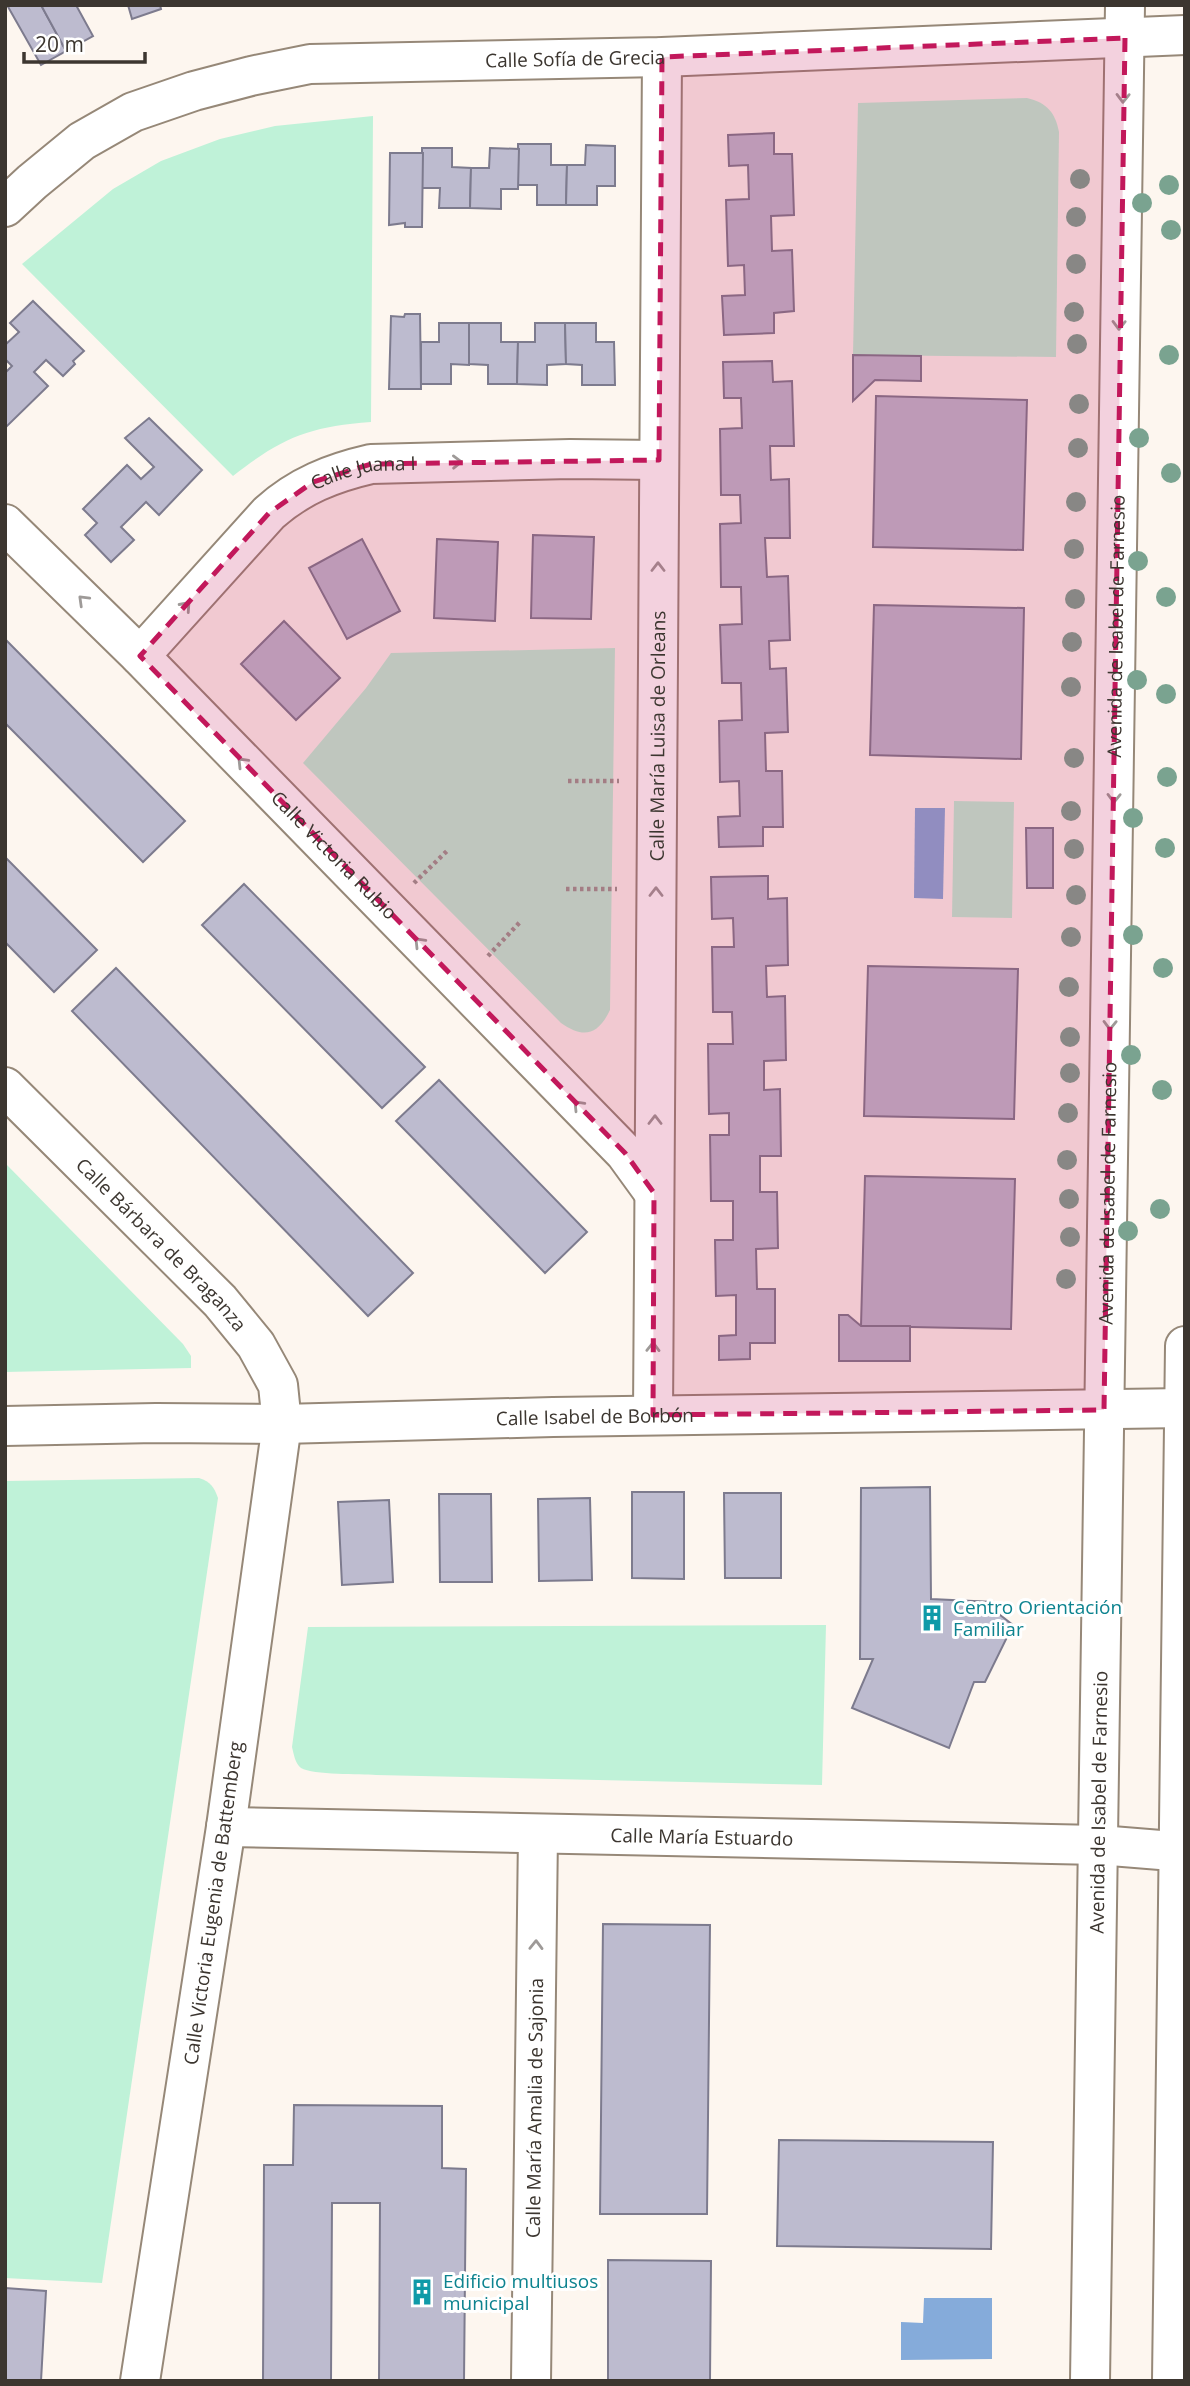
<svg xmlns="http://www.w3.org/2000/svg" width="1190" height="2386" font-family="'Open Sans',sans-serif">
<rect width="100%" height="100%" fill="#fdf6ef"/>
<g fill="#bff2d8">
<path d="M1027,98C1047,103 1055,112 1059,132L1056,357L853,355L858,103Z"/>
<path d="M373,116L371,422C308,427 283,437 233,476L22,264L113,189L161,161L220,139L275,126Z"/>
<path d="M615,648L610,1010C598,1035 584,1039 561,1023L303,763L366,688L391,653Z"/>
<polygon points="954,801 1014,802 1012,918 952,917"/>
<polygon points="5,1163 183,1344 191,1356 191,1368 5,1372"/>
<path d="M199,1478C211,1482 214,1487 218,1498L102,2283L5,2278V1481Z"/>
<path d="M826,1625L822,1785L376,1775C361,1774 313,1775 301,1768C295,1763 294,1755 292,1747L308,1627Z"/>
</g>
<g fill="#85abda">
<polygon points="915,808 945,808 943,899 914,898"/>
<polygon points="924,2298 992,2298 992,2359 901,2360 901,2322 923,2323"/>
</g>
<g fill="#bdbbcf" stroke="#7d7b8e" stroke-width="2">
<polygon points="7,5 41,5 66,51 41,65"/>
<polygon points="41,5 76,5 93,36 66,51"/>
<polygon points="128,5 160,5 161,9 132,19"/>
<polygon points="774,133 774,154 792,154 794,215 771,216 772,251 792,250 794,311 774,313 774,333 724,335 722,296 745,295 744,265 728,266 726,200 749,199 748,165 729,166 728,135"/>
<polygon points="518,144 551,144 551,165 567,165 566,205 537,205 537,185 518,185"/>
<polygon points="586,145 615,146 615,186 597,186 597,205 566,205 567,165 585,165"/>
<polygon points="422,148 452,148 452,167 471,168 470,208 439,208 440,188 422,188"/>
<polygon points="490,148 519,149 518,189 501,189 501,209 470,208 471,168 489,168"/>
<polygon points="390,153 423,153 422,227 405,227 405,223 389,225"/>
<polygon points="33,301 84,351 73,361 75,364 63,376 46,360 34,372 48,386 5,428 5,373 12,366 5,359 5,345 19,332 10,323"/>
<polygon points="405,314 420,314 421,389 389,389 391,316 404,317"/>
<polygon points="439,323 469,323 469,365 451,364 451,384 421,384 421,342 439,342"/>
<polygon points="469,323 501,323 501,342 518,342 517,384 488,384 488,365 469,364"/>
<polygon points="535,323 565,323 566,364 547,365 547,385 517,384 518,342 535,342"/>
<polygon points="565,323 596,323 596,342 614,342 615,385 582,385 582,365 566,364"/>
<polygon points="853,355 921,356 921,381 875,380 853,401"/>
<polygon points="772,361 773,382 792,381 794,446 770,446 771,480 789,479 790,538 765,538 767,577 788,576 790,640 769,641 770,669 786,668 788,732 765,733 766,771 782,771 783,827 763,827 763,846 719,847 718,817 740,816 739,781 720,782 719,721 742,720 741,683 722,683 720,625 742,624 741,587 721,587 720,524 741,523 740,495 721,495 720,429 742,428 741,398 724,398 723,362"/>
<polygon points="876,396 1027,400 1023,550 873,547"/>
<polygon points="149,418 202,470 159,515 146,502 121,527 134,540 111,562 85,535 97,523 83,509 127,465 141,479 154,467 125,438"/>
<polygon points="533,535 594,537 591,619 531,618"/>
<polygon points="362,539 400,611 347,639 309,568"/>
<polygon points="437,539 498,542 495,621 434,618"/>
<polygon points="874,605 1024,608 1021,759 870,755"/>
<polygon points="284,621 340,678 296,720 241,664"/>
<polygon points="5,639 185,821 143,862 5,723"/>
<polygon points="1026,828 1053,828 1053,888 1027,888"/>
<polygon points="5,857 97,950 54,992 5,942"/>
<polygon points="768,876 768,899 787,898 788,965 766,966 767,997 785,996 786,1060 764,1061 764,1090 780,1089 781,1156 760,1156 760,1192 777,1192 778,1248 756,1249 757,1289 775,1289 775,1343 750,1343 750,1359 719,1360 719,1336 736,1335 736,1295 716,1296 715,1240 733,1240 733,1201 711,1201 710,1135 729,1135 729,1113 709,1114 708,1044 733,1044 732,1012 713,1012 712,947 734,947 733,918 712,919 711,877"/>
<polygon points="244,884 425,1067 382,1108 202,925"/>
<polygon points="868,966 1018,969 1014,1119 864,1116"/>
<polygon points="116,968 413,1273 368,1316 72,1011"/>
<polygon points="439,1080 587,1232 545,1273 396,1121"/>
<polygon points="865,1176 1015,1179 1011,1329 861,1326"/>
<polygon points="839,1315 848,1315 861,1326 910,1326 910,1361 839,1361"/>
<polygon points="930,1487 931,1599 994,1602 995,1611 1013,1625 985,1682 974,1682 949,1748 852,1708 873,1659 860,1659 861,1488"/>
<polygon points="632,1492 684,1492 684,1579 632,1578"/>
<polygon points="724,1493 781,1493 781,1578 725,1578"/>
<polygon points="439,1494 491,1494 492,1582 440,1582"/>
<polygon points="590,1498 592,1580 539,1581 538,1499"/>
<polygon points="389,1500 393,1582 342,1585 338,1502"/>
<polygon points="603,1924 710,1925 707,2214 600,2214"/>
<polygon points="294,2105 442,2106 442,2168 466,2169 464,2381 379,2381 380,2203 332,2203 331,2381 263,2381 264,2165 293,2165"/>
<polygon points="779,2140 993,2142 991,2249 777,2246"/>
<polygon points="608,2260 711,2261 710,2381 608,2381"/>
<polygon points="5,2288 46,2291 41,2381 5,2381"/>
</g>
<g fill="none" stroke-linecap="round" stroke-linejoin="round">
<g stroke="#968878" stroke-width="42">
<g id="street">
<path id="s1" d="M5,207L32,182L82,141L133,112L194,91L251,76L310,64L662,57L1185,35"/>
<path id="s2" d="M5,524L140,656L625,1153L654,1193"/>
<path id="s3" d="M140,656L269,513C299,486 332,473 371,464L570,459L659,460"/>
<path id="s4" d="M5,1087L220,1301L256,1345L278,1385L282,1424L226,1827L140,2381"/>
<path id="s5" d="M653,1415L662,57"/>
<path id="s6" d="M5,1426L156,1423L282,1424L553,1417L1185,1408"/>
<path id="s7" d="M226,1827L1099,1845L1185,1852"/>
<path id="s8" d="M531,2381L538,1834"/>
<path id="s9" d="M1090,2381L1125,5"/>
<polyline points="1172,2381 1185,1346"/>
</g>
</g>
<g stroke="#9c968f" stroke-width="4.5" stroke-dasharray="3.5 3.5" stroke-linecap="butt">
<polyline points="568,781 619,781"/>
<polyline points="414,883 449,849"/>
<polyline points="566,889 617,889"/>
<polyline points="488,956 521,921"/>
</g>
<use href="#street" stroke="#fff" stroke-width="38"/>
</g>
<g fill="#7aa390">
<circle cx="1080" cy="179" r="10"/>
<circle cx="1169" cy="185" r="10"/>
<circle cx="1142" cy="203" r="10"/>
<circle cx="1076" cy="217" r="10"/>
<circle cx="1171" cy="230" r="10"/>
<circle cx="1076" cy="264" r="10"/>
<circle cx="1074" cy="312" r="10"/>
<circle cx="1077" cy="344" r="10"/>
<circle cx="1169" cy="355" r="10"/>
<circle cx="1079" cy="404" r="10"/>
<circle cx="1139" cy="438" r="10"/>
<circle cx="1078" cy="448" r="10"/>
<circle cx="1171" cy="473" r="10"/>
<circle cx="1076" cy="502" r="10"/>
<circle cx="1074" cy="549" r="10"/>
<circle cx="1138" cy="561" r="10"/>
<circle cx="1166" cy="597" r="10"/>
<circle cx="1075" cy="599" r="10"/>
<circle cx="1072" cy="642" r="10"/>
<circle cx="1137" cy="680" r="10"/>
<circle cx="1071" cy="687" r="10"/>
<circle cx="1166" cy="694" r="10"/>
<circle cx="1074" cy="758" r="10"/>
<circle cx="1167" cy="777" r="10"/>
<circle cx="1071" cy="811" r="10"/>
<circle cx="1133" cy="818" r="10"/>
<circle cx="1165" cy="848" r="10"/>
<circle cx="1074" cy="849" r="10"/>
<circle cx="1076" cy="895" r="10"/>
<circle cx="1133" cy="935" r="10"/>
<circle cx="1071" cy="937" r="10"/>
<circle cx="1163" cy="968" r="10"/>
<circle cx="1069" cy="987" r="10"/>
<circle cx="1070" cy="1037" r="10"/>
<circle cx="1131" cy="1055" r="10"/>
<circle cx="1070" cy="1073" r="10"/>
<circle cx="1162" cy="1090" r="10"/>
<circle cx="1068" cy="1113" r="10"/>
<circle cx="1067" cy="1160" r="10"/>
<circle cx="1069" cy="1199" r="10"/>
<circle cx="1160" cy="1209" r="10"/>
<circle cx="1128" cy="1231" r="10"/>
<circle cx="1070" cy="1237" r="10"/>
<circle cx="1066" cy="1279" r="10"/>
</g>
<defs><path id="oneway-chevron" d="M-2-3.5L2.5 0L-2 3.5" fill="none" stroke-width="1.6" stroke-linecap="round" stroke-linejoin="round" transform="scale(1.75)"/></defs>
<g stroke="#9e9a98">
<use href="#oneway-chevron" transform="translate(1123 98) rotate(91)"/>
<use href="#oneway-chevron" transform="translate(1119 325) rotate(91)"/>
<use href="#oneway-chevron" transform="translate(457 462) rotate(-1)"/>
<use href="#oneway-chevron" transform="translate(658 567) rotate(-90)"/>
<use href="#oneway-chevron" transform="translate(83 600) rotate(-136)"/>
<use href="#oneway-chevron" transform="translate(186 606) rotate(-48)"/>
<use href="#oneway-chevron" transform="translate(242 762) rotate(-134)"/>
<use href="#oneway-chevron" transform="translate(1114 798) rotate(91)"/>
<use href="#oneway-chevron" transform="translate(656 892) rotate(-90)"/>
<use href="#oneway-chevron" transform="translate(419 942) rotate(-134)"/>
<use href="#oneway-chevron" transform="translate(1110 1025) rotate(91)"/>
<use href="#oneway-chevron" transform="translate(578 1105) rotate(-134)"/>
<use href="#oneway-chevron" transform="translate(655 1120) rotate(-90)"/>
<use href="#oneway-chevron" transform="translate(653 1347) rotate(-89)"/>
<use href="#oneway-chevron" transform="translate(536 1945) rotate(-89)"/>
</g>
<path fill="#c2185b" fill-opacity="0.2" stroke="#c2185b" stroke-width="5" stroke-dasharray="14 9" stroke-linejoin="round" d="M1125,38L1104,1410L653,1415L654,1193L625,1153L140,656L269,513L313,482L371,464L659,460L662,57Z"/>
<defs>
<g id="building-bare" transform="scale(2.1)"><path d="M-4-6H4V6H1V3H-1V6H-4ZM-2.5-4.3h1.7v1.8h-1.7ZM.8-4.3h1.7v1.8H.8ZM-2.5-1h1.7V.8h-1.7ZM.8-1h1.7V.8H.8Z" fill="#0f9aa8" stroke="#fff" stroke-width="2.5" paint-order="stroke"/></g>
</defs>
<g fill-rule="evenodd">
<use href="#building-bare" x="932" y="1618"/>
<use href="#building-bare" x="422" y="2292"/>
</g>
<g text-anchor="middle" stroke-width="6" stroke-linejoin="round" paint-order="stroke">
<g font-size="19" fill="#3c3630" stroke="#fff">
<text dy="7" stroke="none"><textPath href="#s1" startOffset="609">Calle Sofía de Grecia</textPath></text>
<text dy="7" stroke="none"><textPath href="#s3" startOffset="298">Calle Juana I</textPath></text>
<text dy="7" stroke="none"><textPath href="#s9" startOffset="1755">Avenida de Isabel de Farnesio</textPath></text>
<text dy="7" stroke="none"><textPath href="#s5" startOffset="679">Calle María Luisa de Orleans</textPath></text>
<text dy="7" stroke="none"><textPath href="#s2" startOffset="467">Calle Victoria Rubio</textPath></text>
<text dy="7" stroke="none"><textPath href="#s9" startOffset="1188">Avenida de Isabel de Farnesio</textPath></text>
<text dy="7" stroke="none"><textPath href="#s4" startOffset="222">Calle Bárbara de Braganza</textPath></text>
<text dy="7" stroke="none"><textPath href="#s6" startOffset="590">Calle Isabel de Borbón</textPath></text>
<text dy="7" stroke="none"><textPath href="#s9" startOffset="579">Avenida de Isabel de Farnesio</textPath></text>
<text dy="7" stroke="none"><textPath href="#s7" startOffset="476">Calle María Estuardo</textPath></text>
<text transform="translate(213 1903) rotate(-82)" y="7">Calle Victoria Eugenia de Battemberg</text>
<text dy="7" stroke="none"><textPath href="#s8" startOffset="273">Calle María Amalia de Sajonia</textPath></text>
</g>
<g font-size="19" fill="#0d838f" stroke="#fff" text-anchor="start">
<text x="953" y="1614">Centro Orientación<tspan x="953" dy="22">Familiar</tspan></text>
<text x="443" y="2288">Edificio multiusos<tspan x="443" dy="22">municipal</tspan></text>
</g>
</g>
<rect width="1190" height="2386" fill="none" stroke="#3c3630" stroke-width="14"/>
<path d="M24 52v10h121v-10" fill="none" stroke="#3c3630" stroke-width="3.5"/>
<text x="35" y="52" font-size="21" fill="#3c3630" stroke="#ffffff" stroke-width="5" paint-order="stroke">20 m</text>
</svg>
